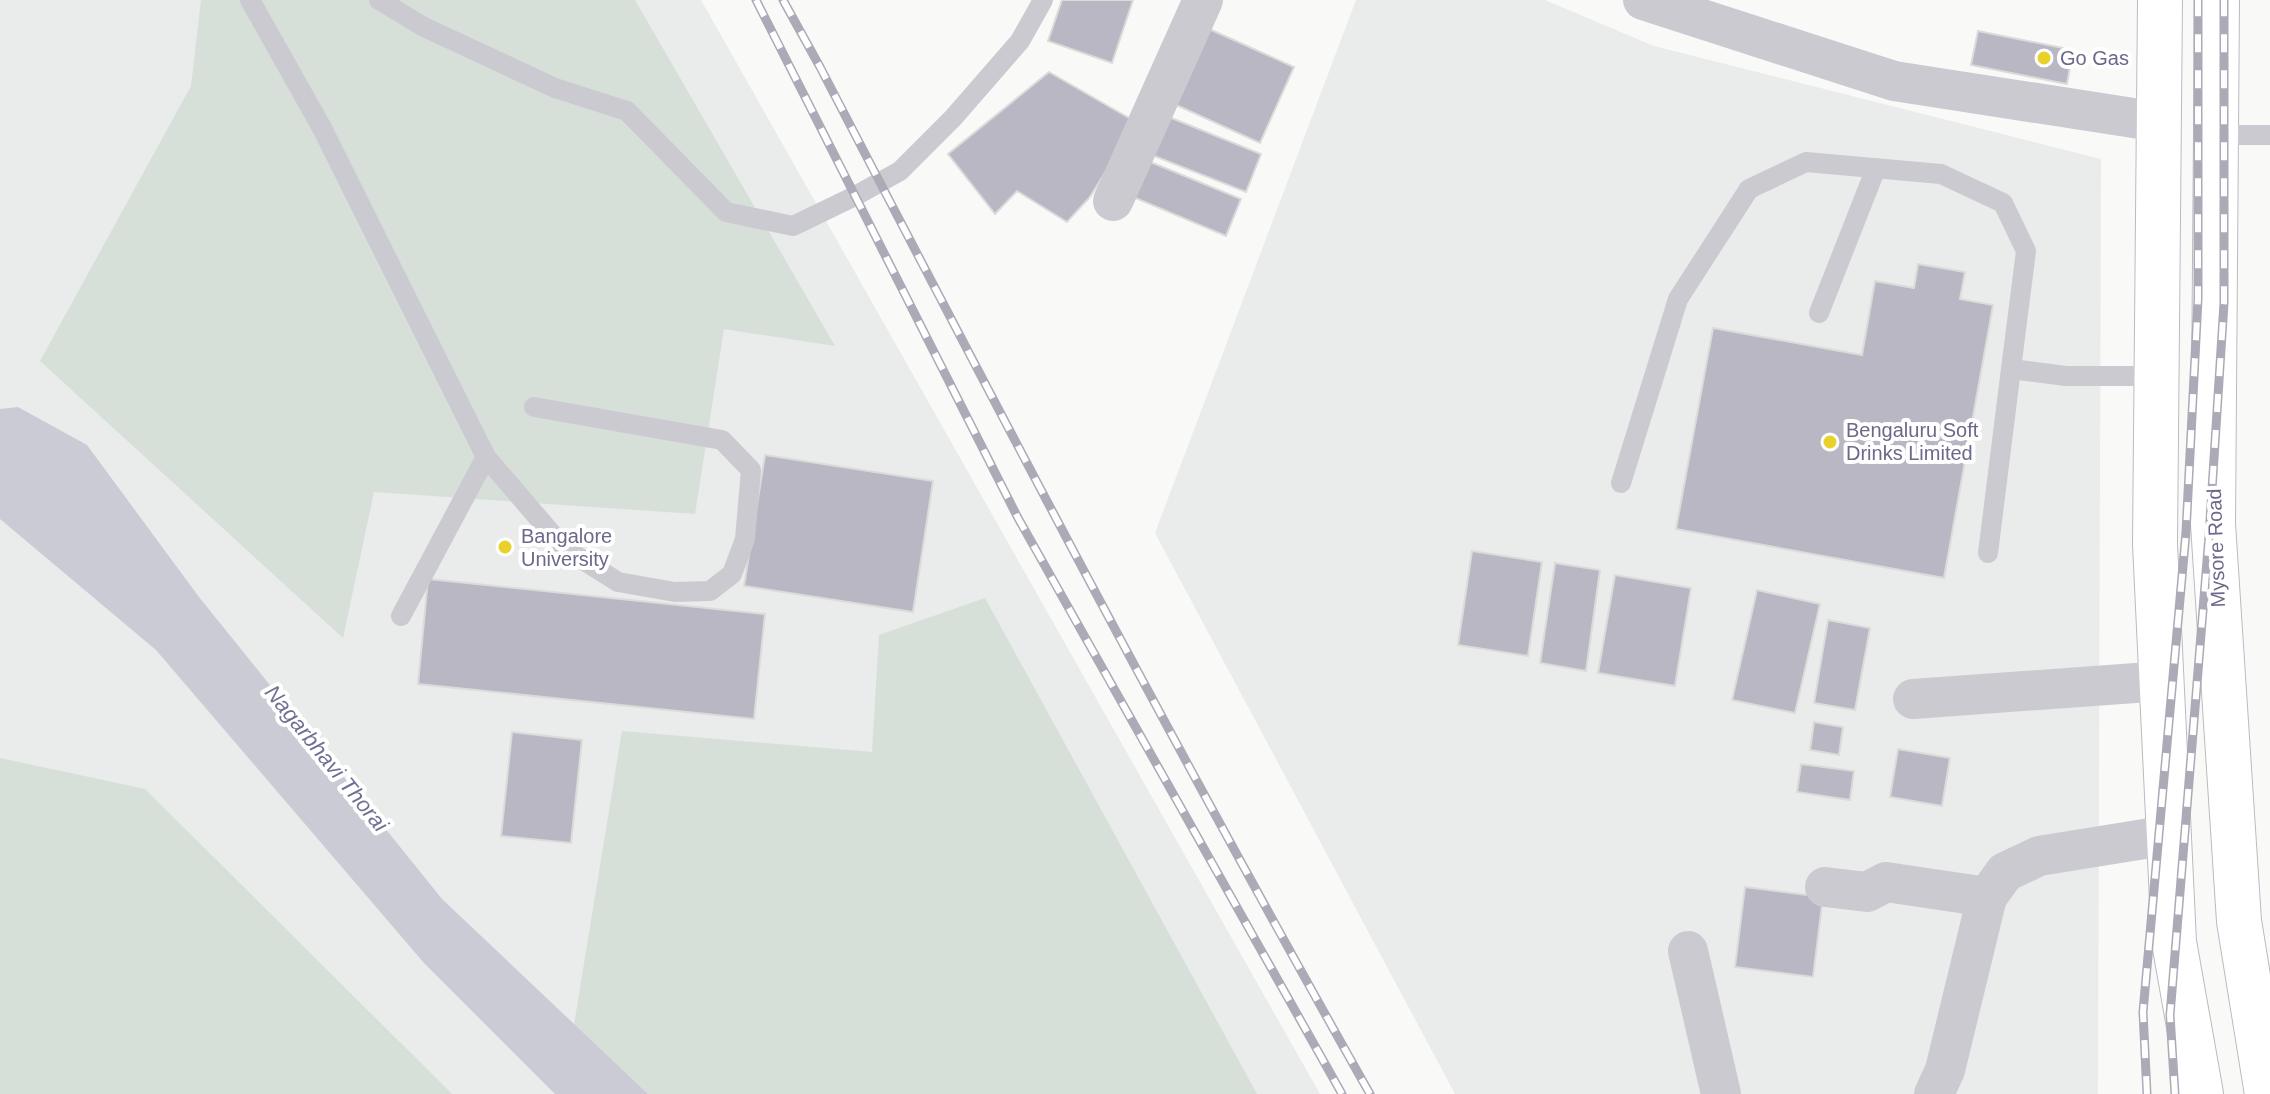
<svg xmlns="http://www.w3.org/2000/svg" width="2270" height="1094" font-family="Helvetica,sans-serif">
<rect width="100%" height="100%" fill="#f9faf8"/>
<g fill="#eaebeb">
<polygon points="0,0 701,0 1320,1094 0,1094"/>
<polygon points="1356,0 1545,0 1654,46 2101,159 2098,1094 1455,1094 1155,533"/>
</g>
<g fill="#d7dfd9">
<polygon points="201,0 635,0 835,346 724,329 695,514 374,492 343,638 40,361 191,86"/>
<polygon points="985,598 1257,1094 648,1094 574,1025 622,731 872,752 879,635"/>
<polygon points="0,758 145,789 452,1094 0,1094"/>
</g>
<polygon fill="#cbcbd6" points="18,407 87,445 199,597 442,899 648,1094 555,1094 424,963 156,650 0,519 0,409"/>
<g fill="#b8b7c3" stroke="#dbdcda" stroke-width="2">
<polygon points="1062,0 1133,0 1112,63 1048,41"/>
<polygon points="1207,28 1294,67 1260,143 1174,104"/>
<polygon points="1978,31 2073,50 2067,84 1971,65"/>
<polygon points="1049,72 1136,122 1090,197 1067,222 1017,191 995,214 948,154"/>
<polygon points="1164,115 1261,154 1246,192 1149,154"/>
<polygon points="1148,161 1241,199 1226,236 1133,197"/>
<polygon points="1918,264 1965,272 1960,299 1993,305 1944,578 1676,529 1713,328 1862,355 1875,281 1914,288"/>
<polygon points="765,455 933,481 913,612 744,586"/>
<polygon points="1472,551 1542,562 1528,656 1458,645"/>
<polygon points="1555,563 1600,570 1586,671 1540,663"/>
<polygon points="1615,575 1691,588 1675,686 1598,673"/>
<polygon points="428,579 765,614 754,719 418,684"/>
<polygon points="1757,590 1820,604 1795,713 1732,700"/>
<polygon points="1828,620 1870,628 1855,710 1814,703"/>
<polygon points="1814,722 1843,727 1839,755 1810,750"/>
<polygon points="512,732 582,740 571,843 501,836"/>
<polygon points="1898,749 1950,758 1942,806 1890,797"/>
<polygon points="1801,764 1854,771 1850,800 1797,792"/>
<polygon points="1745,887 1823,897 1813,977 1735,967"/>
</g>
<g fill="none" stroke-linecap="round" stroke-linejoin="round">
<g stroke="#bbbac1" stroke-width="46">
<g id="highway">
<polyline points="2160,0 2155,544 2174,942 2201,1094"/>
<polyline points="2217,0 2213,524 2239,921 2267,1094"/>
</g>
</g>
<g stroke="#cbcad1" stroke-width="20">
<polyline points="250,0 322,128 486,457 564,548 618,582 675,592 710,591 732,574 745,539 751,470 722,440 534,407"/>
<polyline points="379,0 424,27 555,88 627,111 726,212 793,226 855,196 900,171 953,118 1020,41 1043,0"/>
<polyline points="2216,135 2270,135"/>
<polyline points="1819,313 1876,168"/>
<polyline points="1621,483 1678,299 1749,189 1806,162 1941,174 2003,203 2026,251 2011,369"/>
<polyline points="1988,553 2011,369 2066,376 2157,376"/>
<polyline points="401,616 486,457"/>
</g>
<g stroke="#cbcad1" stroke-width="40">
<polyline points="1643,0 1894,81 2159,122"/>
<polyline points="1113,201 1203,0"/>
<polyline points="1913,699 2163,681"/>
<polyline points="1825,887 1867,892 1886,882 1987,897"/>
<polyline points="1688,951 1721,1094"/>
<polyline points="1934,1094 1945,1070 1987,897 2005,872 2039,856 2169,835"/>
</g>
<use href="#highway" stroke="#fff" stroke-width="44"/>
<g stroke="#abaab6" stroke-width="9">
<g id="rail">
<polyline points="756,0 1018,518 1342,1094"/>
<path d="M783,0L820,67C999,412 1179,756 1370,1094"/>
<polyline points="2147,1094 2143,1012 2186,532 2198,299 2198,0"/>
<polyline points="2175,1094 2170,1015 2209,536 2224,303 2224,0"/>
</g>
</g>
<use href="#rail" stroke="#fff" stroke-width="6" stroke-dasharray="18" stroke-linecap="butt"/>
</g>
<g fill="#e8d22a" stroke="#fff" stroke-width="3">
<circle cx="2044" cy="58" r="8"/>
<circle cx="1830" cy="442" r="8"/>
<circle cx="505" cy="547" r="8"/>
</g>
<g text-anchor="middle" stroke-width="8" stroke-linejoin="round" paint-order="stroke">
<g font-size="20" fill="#6b688a" stroke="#fff" text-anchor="start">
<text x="2060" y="65">Go Gas</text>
<text x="1846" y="437">Bengaluru Soft<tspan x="1846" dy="23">Drinks Limited</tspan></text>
<text x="521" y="543">Bangalore<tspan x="521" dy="23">University</tspan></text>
</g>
<g font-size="20" fill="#6b688a" stroke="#fff">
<text transform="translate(2216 548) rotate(-92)" y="7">Mysore Road</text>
</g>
<g font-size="22" font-style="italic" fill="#6f7193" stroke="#fff">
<text transform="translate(327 758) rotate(51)" y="8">Nagarbhavi Thorai</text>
</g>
</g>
</svg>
